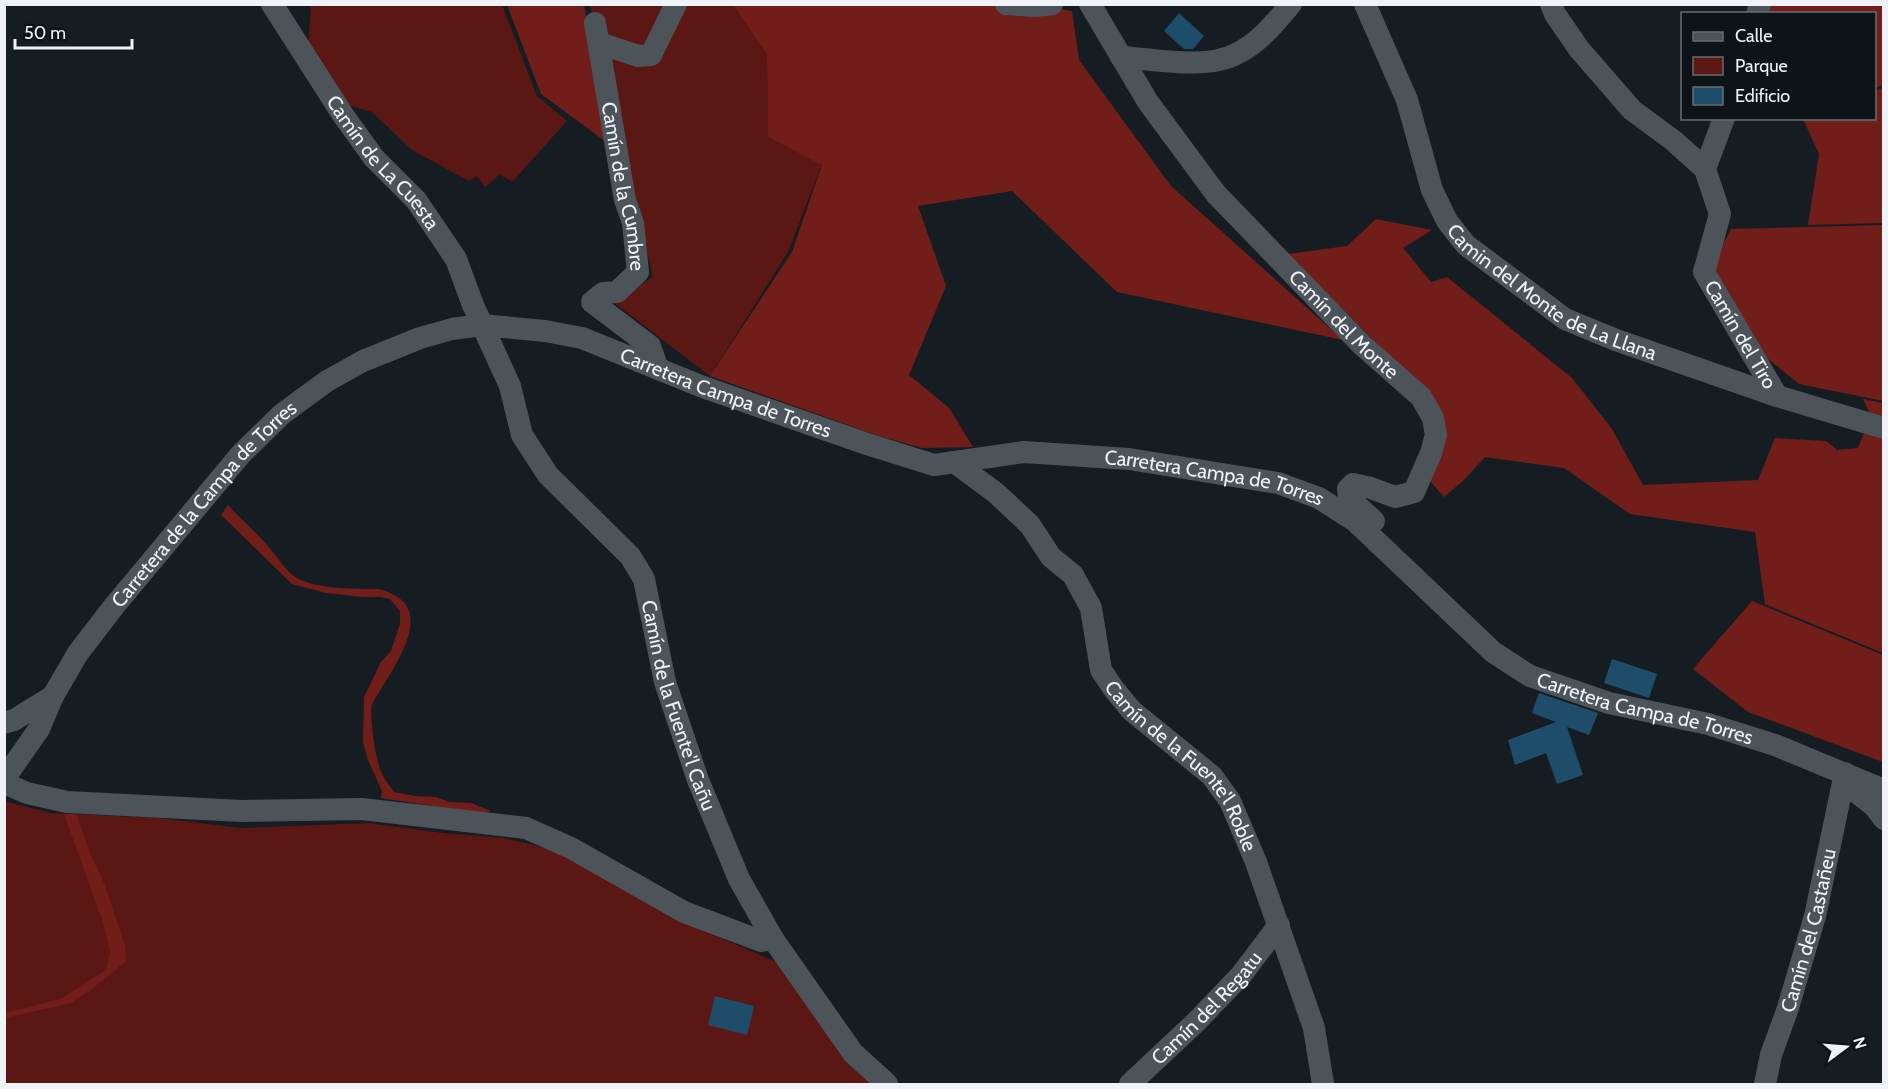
<svg xmlns="http://www.w3.org/2000/svg" width="1888" height="1089" font-family="Cabin,sans-serif">
<rect width="100%" height="100%" fill="#161d22"/>
<g fill="#5b1713">
<polygon points="311,5 502,5 537,96 567,121 512,182 500,174 485,187 477,176 469,181 412,150 372,112 348,105 308,45"/>
<polygon points="590,5 733,5 767,54 768,137 822,164 788,252 710,376 613,302 653,277"/>
<polygon points="4,801 50,813 158,818 241,828 367,823 443,833 504,838 554,850 698,928 790,968 873,1084 5,1084"/>
</g>
<g fill="#711e1a">
<polygon points="1025,4 1072,11 1079,60 1171,186 1343,340 1117,292 1012,191 918,206 946,286 909,375 949,408 973,447 922,448 876,435 710,376 792,252 822,165 768,137 767,54 733,5"/>
<polygon points="507,5 584,5 609,144 541,94"/>
<polygon points="1766,5 1883,5 1883,85 1875,88 1874,14 1763,14"/>
<polygon points="1883,88 1883,223 1808,225 1819,154 1803,119 1874,118 1875,91"/>
<polygon points="1376,219 1432,230 1403,248 1431,282 1447,277 1572,378 1612,429 1643,485 1758,480 1775,438 1826,441 1837,450 1858,448 1871,416 1863,399 1883,403 1883,653 1765,604 1755,532 1630,514 1564,468 1485,457 1464,480 1444,497 1430,481 1428,395 1288,254 1347,246"/>
<polygon points="1883,225 1883,401 1799,384 1756,349 1710,269 1731,229"/>
<path d="M228,505C240,519 254,530 266,544C278,556 285,573 301,580C321,589 355,589 378,589C385,590 393,594 399,598C432,621 385,680 372,704C369,719 376,763 383,776C386,782 391,787 394,792L415,796L436,797L449,802L471,803L491,811L475,816L458,810L381,798L382,791L368,760L363,742L364,697L381,662L391,651L400,624V611L390,599L380,597H363L326,593L292,584L221,515Z"/>
<polygon points="1752,601 1883,655 1883,762 1748,712 1693,669"/>
<polygon points="64,814 76,814 91,856 104,883 125,945 126,961 92,989 71,1003 5,1018 5,1013 60,999 106,970 110,952 104,925"/>
</g>
<g fill="#1e4d6a">
<polygon points="1179,13 1204,36 1193,49 1184,49 1164,31"/>
<polygon points="1612,659 1657,674 1649,698 1604,683"/>
<polygon points="1539,693 1598,713 1589,735 1567,727 1583,775 1557,784 1546,753 1515,765 1508,740 1556,722 1532,713"/>
<polygon points="715,996 754,1006 747,1035 708,1025"/>
</g>
<g fill="none" stroke-linecap="round" stroke-linejoin="round">
<g stroke="#4c545a" stroke-width="22">
<path id="s1" d="M272,4L343,115L374,158L416,200L456,259L473,305L510,386L522,435L548,475L630,556L644,579L665,682L698,780L739,879L773,939L853,1053L887,1084"/>
<polyline points="1006,4 1035,6 1052,4"/>
<path id="s2" d="M1090,4L1148,102L1216,194L1362,345L1421,397L1433,418L1436,435L1431,453L1414,492L1395,497L1371,488L1353,484L1348,489L1349,498L1374,521"/>
<path id="s3" d="M1365,4L1407,100L1432,190L1447,221L1466,245L1565,319L1616,340L1777,396L1884,428"/>
<path id="s4" d="M1551,4L1555,14L1579,49L1632,110L1674,141L1705,169L1720,214L1704,272L1777,396"/>
<polyline points="1757,14 1760,4"/>
<path id="s5" d="M595,23L625,200L633,223L638,272L617,292L603,293L592,302L650,346L658,369"/>
<polyline points="599,43 638,56 651,55 676,4"/>
<path d="M1121,57C1154,59 1206,70 1236,54C1259,43 1275,23 1291,4"/>
<polyline points="1705,169 1724,118"/>
<path id="s6" d="M954,462L996,493L1030,525L1051,557L1073,575L1091,608L1101,670L1113,688L1132,711L1212,776L1230,801L1256,862L1314,1028L1323,1084"/>
<polyline points="4,723 14,720 53,696"/>
<polyline points="1846,775 1856,792 1874,806 1884,819"/>
<path id="s7" d="M4,779L39,729L53,696L78,653L115,605L241,454L282,414L327,381L363,361L420,338L452,329L482,325L545,331L582,338L703,387L867,444L934,465L1024,452L1129,459L1278,483L1319,498L1355,521L1493,652L1530,676L1609,703L1708,724L1775,745L1884,790"/>
<polyline points="4,783 27,793 67,802 242,811 362,809 526,828 571,848 684,912 761,941 773,939"/>
<path id="s8" d="M1130,1084L1196,1022L1242,974L1279,925"/>
<path id="s9" d="M1765,1084L1771,1055L1788,1008L1815,916L1845,773"/>
</g>
</g>
<g text-anchor="middle" stroke-width="6" stroke-linejoin="round" paint-order="stroke">
<g font-size="20" fill="#eff3f7" stroke="#0d1418">
<text dy="7" stroke="none"><textPath href="#s1" startOffset="194">Camín de La Cuesta</textPath></text>
<text dy="7" stroke="none"><textPath href="#s5" startOffset="166">Camín de la Cumbre</textPath></text>
<text dy="7" stroke="none"><textPath href="#s3" startOffset="362">Camin del Monte de La Llana</textPath></text>
<text dy="7" stroke="none"><textPath href="#s2" startOffset="411">Camín del Monte</textPath></text>
<text dy="7" stroke="none"><textPath href="#s4" startOffset="408">Camín del Tiro</textPath></text>
<text dy="7" stroke="none"><textPath href="#s7" startOffset="938">Carretera Campa de Torres</textPath></text>
<text dy="7" stroke="none"><textPath href="#s7" startOffset="1442">Carretera Campa de Torres</textPath></text>
<text dy="7" stroke="none"><textPath href="#s7" startOffset="342">Carretera de la Campa de Torres</textPath></text>
<text dy="7" stroke="none"><textPath href="#s1" startOffset="825">Camín de la Fuente'l Cañu</textPath></text>
<text dy="7" stroke="none"><textPath href="#s7" startOffset="1946">Carretera Campa de Torres</textPath></text>
<text dy="7" stroke="none"><textPath href="#s6" startOffset="393">Camín de la Fuente'l Roble</textPath></text>
<text dy="7" stroke="none"><textPath href="#s9" startOffset="160">Camín del Castañeu</textPath></text>
<text dy="7" stroke="none"><textPath href="#s8" startOffset="108">Camín del Regatu</textPath></text>
</g>
</g>
<rect width="1888" height="1089" fill="none" stroke="#eff3f7" stroke-width="12"/>
<rect x="1681" y="12" width="195" height="108" fill="#0d1418" stroke="#676d71" stroke-width="1.5"/>
<rect x="1693" y="32" width="30" height="9" fill="#4c545a" stroke="#676d71" stroke-width="1.5"/>
<text x="1735" y="42" font-size="18" fill="#eff3f7">Calle</text>
<rect x="1693" y="57" width="30" height="18" fill="#5b1713" stroke="#676d71" stroke-width="1.5"/>
<text x="1735" y="72" font-size="18" fill="#eff3f7">Parque</text>
<rect x="1693" y="87" width="30" height="18" fill="#1e4d6a" stroke="#676d71" stroke-width="1.5"/>
<text x="1735" y="102" font-size="18" fill="#eff3f7">Edificio</text>
<g transform="translate(1846 1047) rotate(74)" stroke="#0d1418" stroke-width="4.5" paint-order="stroke">
<path d="M0-4.5L10 22L0 15L-10 22Z" fill="#eff3f7"/>
<text y="-9" font-size="16" font-weight="bold" text-anchor="middle" fill="#eff3f7">N</text>
</g>
<path d="M15 39v9h117v-9" fill="none" stroke="#eff3f7" stroke-width="3"/>
<text x="24" y="39" font-size="18" fill="#eff3f7" stroke="#0d1418" stroke-width="4.5" paint-order="stroke">50 m</text>
</svg>
